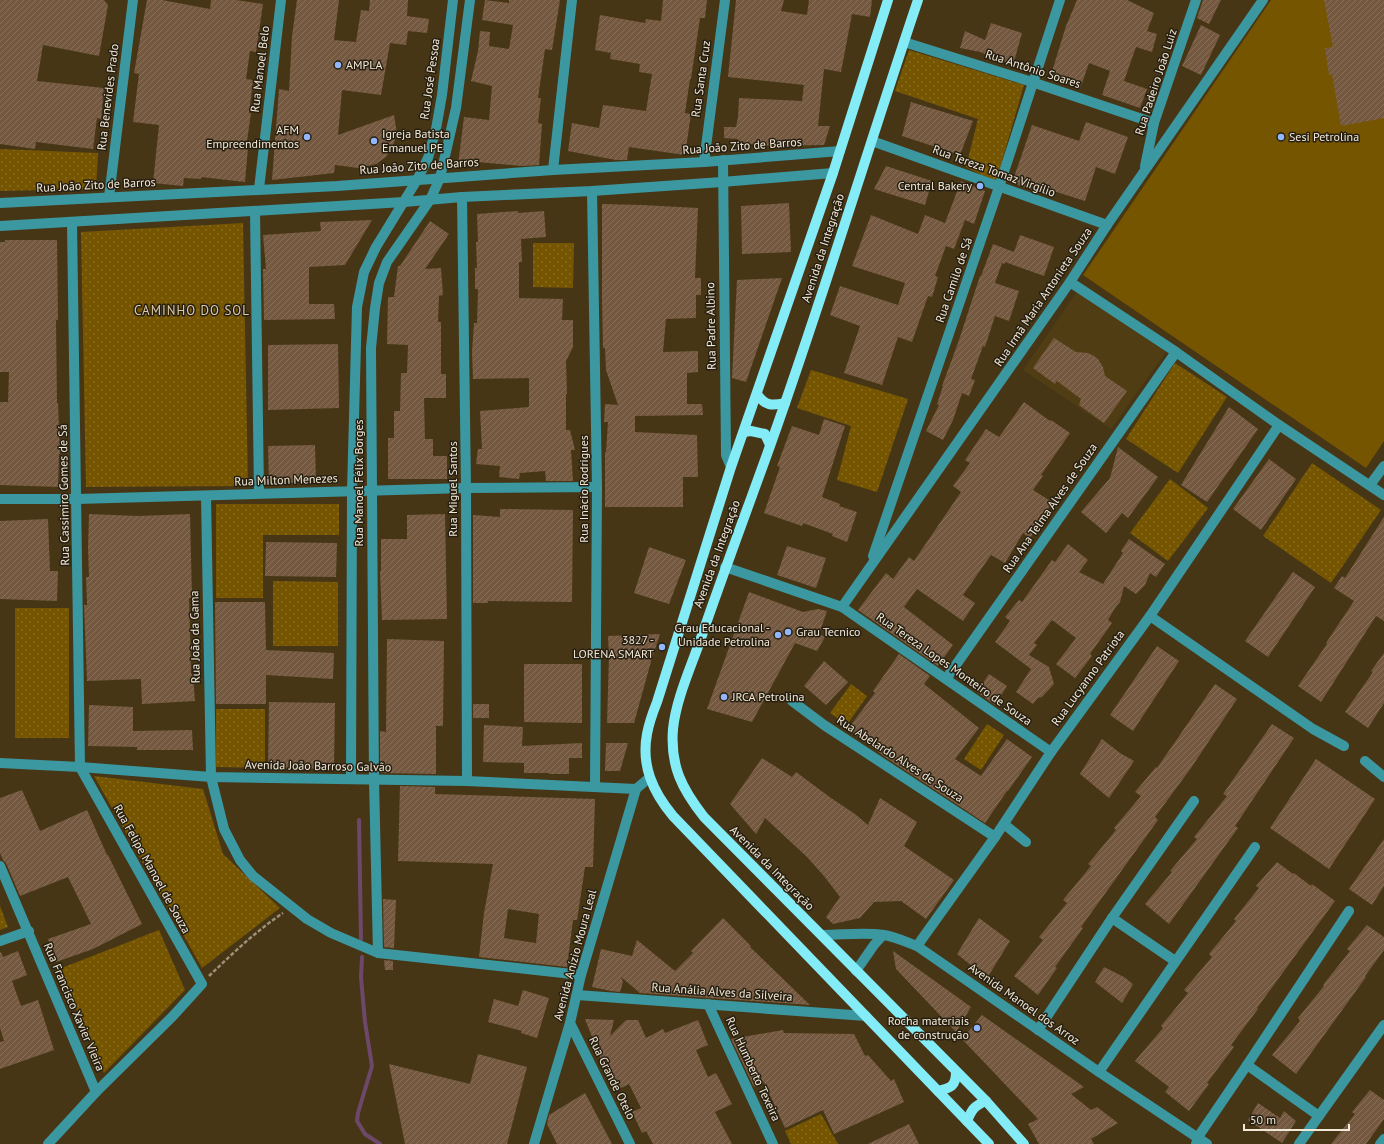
<svg xmlns="http://www.w3.org/2000/svg" width="1384" height="1144" font-family="'PT Sans',sans-serif">
<defs>
<pattern id="park-dots" width="8" height="8" patternUnits="userSpaceOnUse"><rect width="8" height="8" fill="#755500"/><path d="M2 2h.1M6 6h.1" fill="none" stroke="#896d24" stroke-width="1.8" stroke-linecap="round"/></pattern>
<pattern id="building-hatch" width="6" height="6" patternUnits="userSpaceOnUse"><rect width="6" height="6" fill="#74583f"/><path d="M-1 1l2-2M0 6l6-6M5 7l2-2" fill="none" stroke="#88705a"/></pattern>
</defs>
<rect width="100%" height="100%" fill="#463616"/>
<polygon fill="#503d14" points="1077,292 1166,352 1111,429 1023,370"/>
<g fill="url(#park-dots)">
<polygon points="909,50 1024,85 996,182 966,167 978,119 895,91"/>
<polygon points="0,149 98,153 96,189 0,191"/>
<polygon points="243,223 248,486 86,487 81,232"/>
<polygon points="533,243 574,243 573,288 533,287"/>
<polygon points="1175,363 1227,397 1178,473 1126,439"/>
<polygon points="811,370 908,399 877,492 837,480 851,426 797,408"/>
<polygon points="1312,463 1381,510 1331,583 1263,536"/>
<polygon points="1170,479 1208,508 1168,561 1130,533"/>
<polygon points="216,504 339,504 339,535 263,535 263,598 216,598"/>
<polygon points="273,581 338,582 338,646 273,646"/>
<rect x="15" y="608" width="54" height="130"/>
<polygon points="851,684 867,696 847,725 830,713"/>
<polygon points="216,709 265,709 265,768 216,767"/>
<polygon points="987,724 1004,735 981,770 964,759"/>
<polygon points="94,776 203,789 223,854 280,908 202,968"/>
<polygon points="0,906 8,927 0,930"/>
<polygon points="159,930 185,990 104,1073 59,969"/>
<polygon points="821,1114 838,1144 791,1144 785,1131"/>
</g>
<polygon fill="#755500" points="1271,0 1384,0 1384,441 1366,468 1083,275"/>
<g fill="none" stroke-linecap="round" stroke-linejoin="round">
<g stroke="#6e486a" stroke-width="4">
<polyline points="359,820 361,939"/>
<polyline points="362,957 361,977 365,1022 372,1066 358,1113 357,1121 365,1134 380,1144"/>
</g>
</g>
<g fill="url(#building-hatch)" fill-rule="evenodd">
<polygon points="0,0 104,0 108,5 99,56 43,45 37,81 104,88 101,119 97,118 93,149 36,142 35,149 0,144"/>
<polygon points="147,0 162,0 210,9 211,0 236,0 263,4 256,52 250,51 246,79 253,80 249,113 251,113 246,148 248,148 245,182 201,177 201,179 184,178 183,186 153,183 159,125 133,122 139,74 134,73"/>
<polygon points="297,0 339,0 334,40 356,42 361,10 369,11 370,0 408,0 407,16 429,19 427,33 408,31 406,45 390,43 381,95 342,90 338,135 394,115 397,134 392,148 386,157 376,164 358,168 335,165 334,173 272,180 279,89 289,91 292,36"/>
<polygon points="485,0 509,3 509,0 560,0 552,50 545,49 538,98 541,98 538,123 542,124 539,165 522,166 478,162 477,168 458,165 464,117 489,120 492,86 471,81 478,51 480,31 490,32 489,46 509,49 513,25 482,20"/>
<polygon points="663,0 707,0 705,18 700,18 691,79 690,79 685,113 691,114 685,155 629,147 627,160 616,160 568,151 572,123 599,128 603,105 646,111 652,74 639,72 640,64 610,59 611,53 595,50 600,15 645,23 646,19 661,21"/>
<polygon points="736,0 784,0 781,11 807,15 809,0 872,0 870,17 852,14 841,72 824,69 818,126 830,126 824,145 771,146 738,143 738,139 724,138 724,127 736,127 738,117 739,98 802,101 804,85 728,77"/>
<polygon points="1077,0 1127,0 1154,13 1147,31 1157,34 1152,52 1136,47 1124,81 1147,89 1140,108 1102,95 1110,71 1089,63 1080,89 1050,78 1066,26"/>
<polygon points="1203,0 1221,0 1209,24 1197,18"/>
<polygon points="1324,0 1384,0 1384,118 1341,126 1332,74 1329,75 1325,48 1333,47"/>
<polygon points="991,23 1022,33 1013,65 980,52 960,48 965,31 985,40"/>
<polygon points="1201,25 1220,35 1201,75 1182,66"/>
<polygon points="911,102 973,121 960,155 902,136"/>
<polygon points="1086,122 1128,137 1115,174 1096,167 1085,201 1047,189 1045,194 1012,183 1032,125 1079,141"/>
<polygon points="886,166 932,181 925,205 874,189"/>
<polygon points="961,181 985,191 974,224 965,220 954,249 946,246 935,276 938,277 932,297 928,296 912,342 898,337 882,385 844,373 860,326 830,315 840,286 898,305 905,283 852,266 871,215 918,234 925,215 945,223"/>
<polygon points="789,203 791,252 742,254 741,206"/>
<polygon points="602,204 642,205 698,208 695,278 701,278 701,295 696,295 696,318 666,319 663,352 698,351 698,372 687,373 687,404 702,404 703,415 635,416 635,432 697,435 698,477 683,477 683,507 605,507 605,452 606,452 608,422 604,422 605,404 618,405 606,370 605,348 603,348 602,298"/>
<polygon points="518,211 518,213 544,211 546,237 521,239 522,262 519,262 519,298 563,299 562,320 573,320 573,347 566,361 567,394 566,394 566,430 570,430 575,450 571,450 573,481 546,481 545,471 520,473 519,479 499,477 500,466 476,464 478,449 482,449 480,411 529,407 529,378 473,379 472,352 474,323 477,323 478,289 475,289 475,268 477,268 476,242 478,242 477,214"/>
<polygon points="372,220 345,265 309,267 309,304 334,304 335,319 264,320 263,269 266,269 263,235 321,231 320,222"/>
<polygon points="430,221 449,234 425,269 441,268 443,295 439,296 438,322 441,322 441,374 446,374 446,398 424,398 425,439 433,439 433,456 447,456 447,479 388,479 388,438 394,438 394,411 400,411 401,373 407,373 408,345 387,344 388,297 394,297 398,266 400,266"/>
<polygon points="1020,235 1054,247 1044,276 1005,262 1005,264 1002,263 995,283 1019,291 1009,321 995,316 985,347 983,346 971,379 975,380 969,396 962,393 953,420 943,440 926,431 939,405 937,404 943,386 942,386 958,343 980,276 981,276 993,244 1014,252"/>
<polygon points="5,240 57,240 58,320 56,320 57,403 58,403 60,454 59,454 58,487 0,485 0,402 8,402 9,372 0,372 0,242 5,242"/>
<polygon points="782,278 746,382 732,378 737,280"/>
<polygon points="1054,338 1076,352 1088,353 1094,356 1098,359 1103,367 1105,376 1127,391 1104,423 1079,405 1081,399 1057,381 1055,384 1033,368"/>
<polygon points="338,344 339,408 268,410 268,345"/>
<polygon points="1024,402 1050,421 1051,420 1070,433 1041,475 1043,476 1033,490 1052,502 1030,538 1023,533 1005,563 991,555 963,595 975,603 963,621 917,589 904,607 953,645 938,666 858,610 886,573 893,579 909,557 914,561 961,492 953,486 970,463 965,460 986,429 999,437"/>
<polygon points="1229,407 1258,429 1207,502 1181,485"/>
<polygon points="824,419 845,426 822,497 840,504 839,506 857,512 847,542 832,536 833,534 803,523 802,526 764,513 780,467 777,466 792,426 819,435"/>
<polygon points="315,445 316,482 269,483 268,446"/>
<polygon points="1118,447 1158,477 1128,518 1122,513 1106,533 1081,512 1110,478"/>
<polygon points="1269,459 1296,479 1261,530 1233,509"/>
<polygon points="500,509 573,510 572,602 488,601 488,603 473,603 473,515 500,517"/>
<polygon points="89,514 138,516 190,514 192,598 189,598 191,674 193,674 195,701 142,704 141,679 87,681 84,605 87,605 86,577 89,577 88,548"/>
<polygon points="445,514 447,619 382,620 380,571 381,571 381,539 407,539 407,515"/>
<polygon points="1384,517 1384,621 1376,616 1321,702 1298,686 1327,644 1326,643 1354,601 1334,588 1342,576 1345,578"/>
<polygon points="48,519 50,571 58,571 57,601 0,599 0,521"/>
<polygon points="1129,539 1165,564 1156,577 1150,573 1145,585 1136,594 1124,586 1120,602 1115,608 1108,620 1112,623 1090,654 1092,656 1075,678 1056,664 1076,638 1052,620 1034,643 1037,645 1029,655 1049,667 1054,684 1042,697 1038,698 1033,704 1016,692 1031,669 995,642 1010,621 1005,617 1019,600 1022,602 1052,560 1055,562 1068,544 1088,560 1079,572 1103,584 1123,553 1121,551"/>
<polygon points="266,542 337,543 336,577 265,576"/>
<polygon points="787,546 826,558 816,588 777,575"/>
<polygon points="649,547 686,560 669,604 634,593"/>
<polygon points="1293,572 1315,587 1268,657 1245,641"/>
<polygon points="749,592 803,612 818,609 827,611 819,634 825,637 817,651 795,643 752,722 707,709"/>
<polygon points="215,602 265,602 266,650 334,653 333,679 266,675 266,704 216,704"/>
<polygon points="660,634 652,658 634,723 607,723 609,656 608,636"/>
<polygon points="387,639 444,641 443,726 436,726 436,774 380,773 380,731 386,732"/>
<polygon points="1157,646 1179,661 1133,731 1110,715"/>
<polygon points="1384,653 1384,703 1368,728 1345,712 1373,672 1371,671"/>
<polygon points="899,654 930,676 924,684 979,728 955,759 981,776 1007,739 1032,757 1008,791 1007,791 985,823 885,757 848,729 875,693 873,691"/>
<polygon points="824,661 848,682 826,705 804,686"/>
<polygon points="524,664 582,664 582,723 524,722"/>
<polygon points="989,674 1007,686 995,705 977,692"/>
<polygon points="1215,684 1237,699 1191,768 1155,817 1158,820 1081,927 1083,928 1055,967 1057,968 1038,995 1014,976 1043,940 1039,937 1067,903 1063,900 1091,866 1088,864 1116,830 1114,828 1141,796 1135,792 1156,767 1157,768"/>
<polygon points="269,702 335,703 334,769 268,768"/>
<rect x="473" y="704" width="16" height="14"/>
<polygon points="89,705 133,707 133,731 192,730 193,750 137,750 137,747 88,746"/>
<polygon points="1272,724 1294,738 1235,826 1238,828 1169,924 1145,904 1172,872 1170,871 1197,839 1194,837 1227,796 1223,794"/>
<polygon points="484,725 523,727 522,746 582,743 582,758 569,758 569,774 549,774 549,773 524,773 524,763 483,762"/>
<polygon points="1102,739 1120,753 1134,761 1109,798 1080,774"/>
<polygon points="606,743 628,743 620,771 605,771"/>
<polygon points="762,758 792,777 796,772 831,798 855,814 868,825 880,798 917,822 904,846 954,880 926,919 901,901 874,902 860,918 833,924 826,917 840,897 824,876 807,857 765,818 756,834 730,804"/>
<polygon points="1316,759 1375,799 1329,869 1270,828"/>
<path d="M400,786L435,787V794L595,799L593,867H585L577,920H573L567,967L479,957L484,913L493,864L398,861ZM508,909L539,914L536,943L504,938Z"/>
<polygon points="22,790 40,831 87,810 107,855 108,855 142,924 93,949 56,962 48,939 91,924 68,877 20,896 6,863 3,860 0,853 0,798"/>
<polygon points="1384,839 1384,886 1372,905 1349,889"/>
<polygon points="1277,862 1293,874 1294,873 1311,886 1312,884 1335,901 1257,1008 1258,1009 1231,1045 1234,1047 1207,1083 1209,1084 1189,1111 1165,1092 1169,1087 1135,1061 1163,1028 1161,1026 1188,993 1184,990 1212,957 1209,954 1236,921 1234,919 1259,888 1256,886"/>
<polygon points="383,899 396,900 394,948 384,947"/>
<polygon points="723,918 751,946 750,947 810,1005 640,993 621,977 623,982 620,992 611,991 592,987 601,949 632,956 637,940 675,971 693,953 691,951"/>
<polygon points="979,918 1010,941 987,978 957,954"/>
<polygon points="1367,925 1384,937 1384,950 1365,976 1366,977 1296,1074 1272,1055 1300,1021 1298,1018 1324,986 1323,985 1350,951 1347,949"/>
<polygon points="18,951 27,975 12,981 21,1006 38,1000 54,1050 0,1069 0,1042 4,1041 0,1028 0,953 1,952 3,957"/>
<polygon points="893,951 971,1007 956,1032 896,969"/>
<polygon points="384,960 393,961 393,970 385,970"/>
<polygon points="1104,967 1124,977 1133,984 1122,1003 1095,982"/>
<polygon points="523,990 549,998 537,1038 521,1033 522,1031 488,1022 494,999 518,1006"/>
<polygon points="982,1015 1084,1087 1071,1094 1091,1110 1097,1107 1118,1123 1091,1139 1094,1144 1039,1144 1028,1124 1038,1119 962,1039"/>
<polygon points="585,1019 614,1020 610,1036 626,1020 638,1020 646,1038 663,1029 665,1033 698,1020 708,1045 696,1050 708,1077 716,1073 732,1104 715,1112 732,1144 653,1144 646,1131 642,1133 632,1112 641,1108 629,1084 613,1092 602,1068 604,1067"/>
<polygon points="783,1030 784,1033 854,1034 865,1056 868,1055 891,1081 894,1079 904,1102 834,1134 823,1110 785,1128 764,1082 754,1087 731,1039"/>
<polygon points="478,1054 527,1067 507,1144 405,1144 389,1064 470,1084"/>
<polygon points="1370,1090 1384,1100 1384,1119 1366,1144 1331,1144 1355,1114 1352,1112"/>
<polygon points="585,1093 612,1144 557,1144 547,1124 549,1115"/>
<polygon points="1258,1103 1280,1118 1284,1111 1296,1121 1282,1143 1248,1120"/>
<polygon points="909,1124 919,1144 868,1144"/>
</g>
<g fill="none" stroke-linecap="round" stroke-linejoin="round">
<path stroke="#9d9077" stroke-width="2.5" stroke-dasharray="4 2" stroke-linecap="butt" d="M209,976C232,954 256,931 283,913"/>
<g stroke="#3c98a0" stroke-width="10">
<polyline points="904,42 1032,82 1154,123"/>
<polyline points="872,141 1107,225"/>
<polyline points="723,160 726,455 731,467"/>
<polyline points="704,162 725,0"/>
<polyline points="1145,166 1154,123 1196,0"/>
<polyline points="553,170 572,0"/>
<polyline points="259,189 281,0"/>
<polyline points="592,191 597,487 595,786"/>
<polyline points="109,197 133,0"/>
<polyline points="462,197 466,488 467,781"/>
<polyline points="0,203 337,186 553,170 704,162 840,151"/>
<polyline points="255,211 259,493"/>
<polyline points="0,226 404,202 462,197 592,191 722,182 833,173"/>
<polyline points="1070,282 1176,352 1279,425 1384,495"/>
<polyline points="1370,485 1384,466"/>
<polyline points="206,496 211,777 224,829 240,860 253,876 307,919 331,933 378,953 581,975"/>
<polyline points="0,499 77,499 466,488 597,487"/>
<polyline points="873,556 999,187 1060,0"/>
<polyline points="725,567 842,607 1051,752"/>
<polyline points="842,607 1070,282 1107,225 1263,0"/>
<polyline points="1150,616 1313,729 1344,746"/>
<polyline points="946,679 1176,352"/>
<polyline points="792,701 824,725 995,837"/>
<polyline points="1365,761 1384,777"/>
<polyline points="0,763 80,767 211,777 467,781 636,789"/>
<polyline points="351,779 352,491 357,307 364,272 376,247 417,180 428,158 436,129 442,95 453,0"/>
<polyline points="1004,824 1026,842"/>
<polyline points="0,866 96,1092"/>
<polyline points="1112,918 1175,961"/>
<path d="M822,935C842,935 864,932 884,935C896,937 906,942 917,946L1099,1072L1207,1144"/>
<polyline points="0,941 29,931"/>
<polyline points="917,946 995,837 1051,752 1150,616 1279,425"/>
<polyline points="378,953 374,780 371,348 375,308 379,283 387,262 430,200 440,178 456,108 470,0"/>
<polyline points="856,971 874,945 883,935"/>
<polyline points="577,995 866,1016"/>
<polyline points="708,1004 773,1144"/>
<polyline points="570,1023 630,1144"/>
<polyline points="1038,1030 1112,918 1194,801"/>
<polyline points="1247,1065 1319,1116"/>
<polyline points="1099,1072 1255,847"/>
<polyline points="48,1144 96,1092 172,1017 202,984 80,767 72,222"/>
<polyline points="534,1144 570,1023 581,975 636,789 649,778"/>
<polyline points="1196,1144 1198,1137 1247,1065 1349,911"/>
<polyline points="1299,1144 1384,1025"/>
<polyline points="1380,1144 1384,1139"/>
</g>
<g stroke="#84ecf6" stroke-width="10">
<path d="M888,0L833,173L731,467L657,702C653,712 649,723 647,734C641,766 653,792 673,816L989,1144"/>
<path d="M918,0C868,148 823,298 770,446C747,510 723,574 701,638C691,667 676,699 673,729C670,766 682,789 704,817L986,1101L1024,1144"/>
<path d="M757,394C765,406 772,406 785,403"/>
<polyline points="744,432 751,431 765,434 770,445"/>
<path d="M938,1091C951,1088 956,1086 956,1072"/>
<path d="M967,1121C972,1109 974,1106 986,1101"/>
</g>
</g>
<g fill="#93b7fd" stroke="#261f11" stroke-width="1.5">
<circle cx="338" cy="65" r="4"/>
<circle cx="307" cy="137" r="4"/>
<circle cx="1281" cy="137" r="4"/>
<circle cx="374" cy="141" r="4"/>
<circle cx="980" cy="186" r="4"/>
<circle cx="788" cy="632" r="4"/>
<circle cx="778" cy="635" r="4"/>
<circle cx="662" cy="647" r="4"/>
<circle cx="724" cy="697" r="4"/>
<circle cx="977" cy="1028" r="4"/>
</g>
<g text-anchor="middle" stroke-width="3" stroke-linejoin="round" paint-order="stroke">
<g font-size="12" fill="#f2e8d6" stroke="#261f11" text-anchor="start">
<text x="346" y="69">AMPLA</text>
<text x="299" y="134" text-anchor="end">AFM<tspan x="299" dy="14">Empreendimentos</tspan></text>
<text x="382" y="138">Igreja Batista<tspan x="382" dy="14">Emanuel PE</tspan></text>
<text x="1289" y="141">Sesi Petrolina</text>
<text x="972" y="190" text-anchor="end">Central Bakery</text>
<text x="770" y="632" text-anchor="end">Grau Educacional -<tspan x="770" dy="14">Unidade Petrolina</tspan></text>
<text x="796" y="636">Grau Tecnico</text>
<text x="654" y="644" text-anchor="end">3827 -<tspan x="654" dy="14">LORENA SMART</tspan></text>
<text x="732" y="701">JRCA Petrolina</text>
<text x="969" y="1025" text-anchor="end">Rocha materiais<tspan x="969" dy="14">de construção</tspan></text>
</g>
<g font-size="12" fill="#f2e8d6" stroke="#261f11">
<text transform="translate(260 69) rotate(-83)" y="4">Rua Manoel Belo</text>
<text transform="translate(1033 69) rotate(18)" y="4">Rua Antônio Soares</text>
<text transform="translate(430 79) rotate(-82)" y="4">Rua José Pessoa</text>
<text transform="translate(701 79) rotate(-82)" y="4">Rua Santa Cruz</text>
<text transform="translate(1156 82) rotate(-72)" y="4">Rua Padeiro João Luiz</text>
<text transform="translate(108 97) rotate(-83)" y="4">Rua Benevides Prado</text>
<text transform="translate(742 146) rotate(-4)" y="4">Rua João Zito de Barros</text>
<text transform="translate(419 166) rotate(-4)" y="4">Rua João Zito de Barros</text>
<text transform="translate(994 171) rotate(20)" y="4">Rua Tereza Tomaz Virgílio</text>
<text transform="translate(96 185) rotate(-3)" y="4">Rua João Zito de Barros</text>
<text transform="translate(823 248) rotate(-72)" y="4">Avenida da Integração</text>
<text transform="translate(954 280) rotate(-71)" y="4">Rua Camilo de Sá</text>
<text transform="translate(1043 297) rotate(-56)" y="4">Rua Irmã Maria Antonieta Souza</text>
<text transform="translate(711 326) rotate(-91)" y="4">Rua Padre Albino</text>
<text transform="translate(286 480) rotate(-2)" y="4">Rua Milton Menezes</text>
<text transform="translate(359 483) rotate(-90)" y="4">Rua Manoel Félix Borges</text>
<text transform="translate(453 489) rotate(-90)" y="4">Rua Miguel Santos</text>
<text transform="translate(584 489) rotate(-90)" y="4">Rua Inácio Rodrigues</text>
<text transform="translate(64 495) rotate(-91)" y="4">Rua Cassimiro Gomes de Sá</text>
<text transform="translate(1050 508) rotate(-55)" y="4">Rua Ana Telma Alves de Souza</text>
<text transform="translate(717 554) rotate(-70)" y="4">Avenida da Integração</text>
<text transform="translate(195 637) rotate(-91)" y="4">Rua João da Gama</text>
<text transform="translate(954 669) rotate(35)" y="4">Rua Tereza Lopes Monteiro de Souza</text>
<text transform="translate(1088 678) rotate(-54)" y="4">Rua Lucyanno Patriota</text>
<text transform="translate(900 759) rotate(33)" y="4">Rua Abelardo Alves de Souza</text>
<text transform="translate(318 766) rotate(1)" y="4">Avenida João Barroso Galvão</text>
<text transform="translate(772 868) rotate(45)" y="4">Avenida da Integração</text>
<text transform="translate(152 869) rotate(61)" y="4">Rua Felipe Manoel de Souza</text>
<text transform="translate(575 955) rotate(-75)" y="4">Avenida Anízio Moura Leal</text>
<text transform="translate(722 992) rotate(4)" y="4">Rua Anália Alves da Silveira</text>
<text transform="translate(1024 1004) rotate(35)" y="4">Avenida Manoel dos Arroz</text>
<text transform="translate(74 1007) rotate(67)" y="4">Rua Francisco Xavier Vieira</text>
<text transform="translate(753 1069) rotate(65)" y="4">Rua Humberto Texeira</text>
<text transform="translate(612 1078) rotate(64)" y="4">Rua Grande Otelo</text>
</g>
<g font-size="13" letter-spacing="1" fill="#dfcca8" stroke="#261f11">
<text x="192" y="315">CAMINHO DO SOL</text>
</g>
</g>
<path d="M1244 1124v6h105v-6" fill="none" stroke="#f2e8d6" stroke-width="2"/>
<text x="1250" y="1124" font-size="12" fill="#f2e8d6" stroke="#261f11" stroke-width="3" paint-order="stroke">50 m</text>
</svg>
